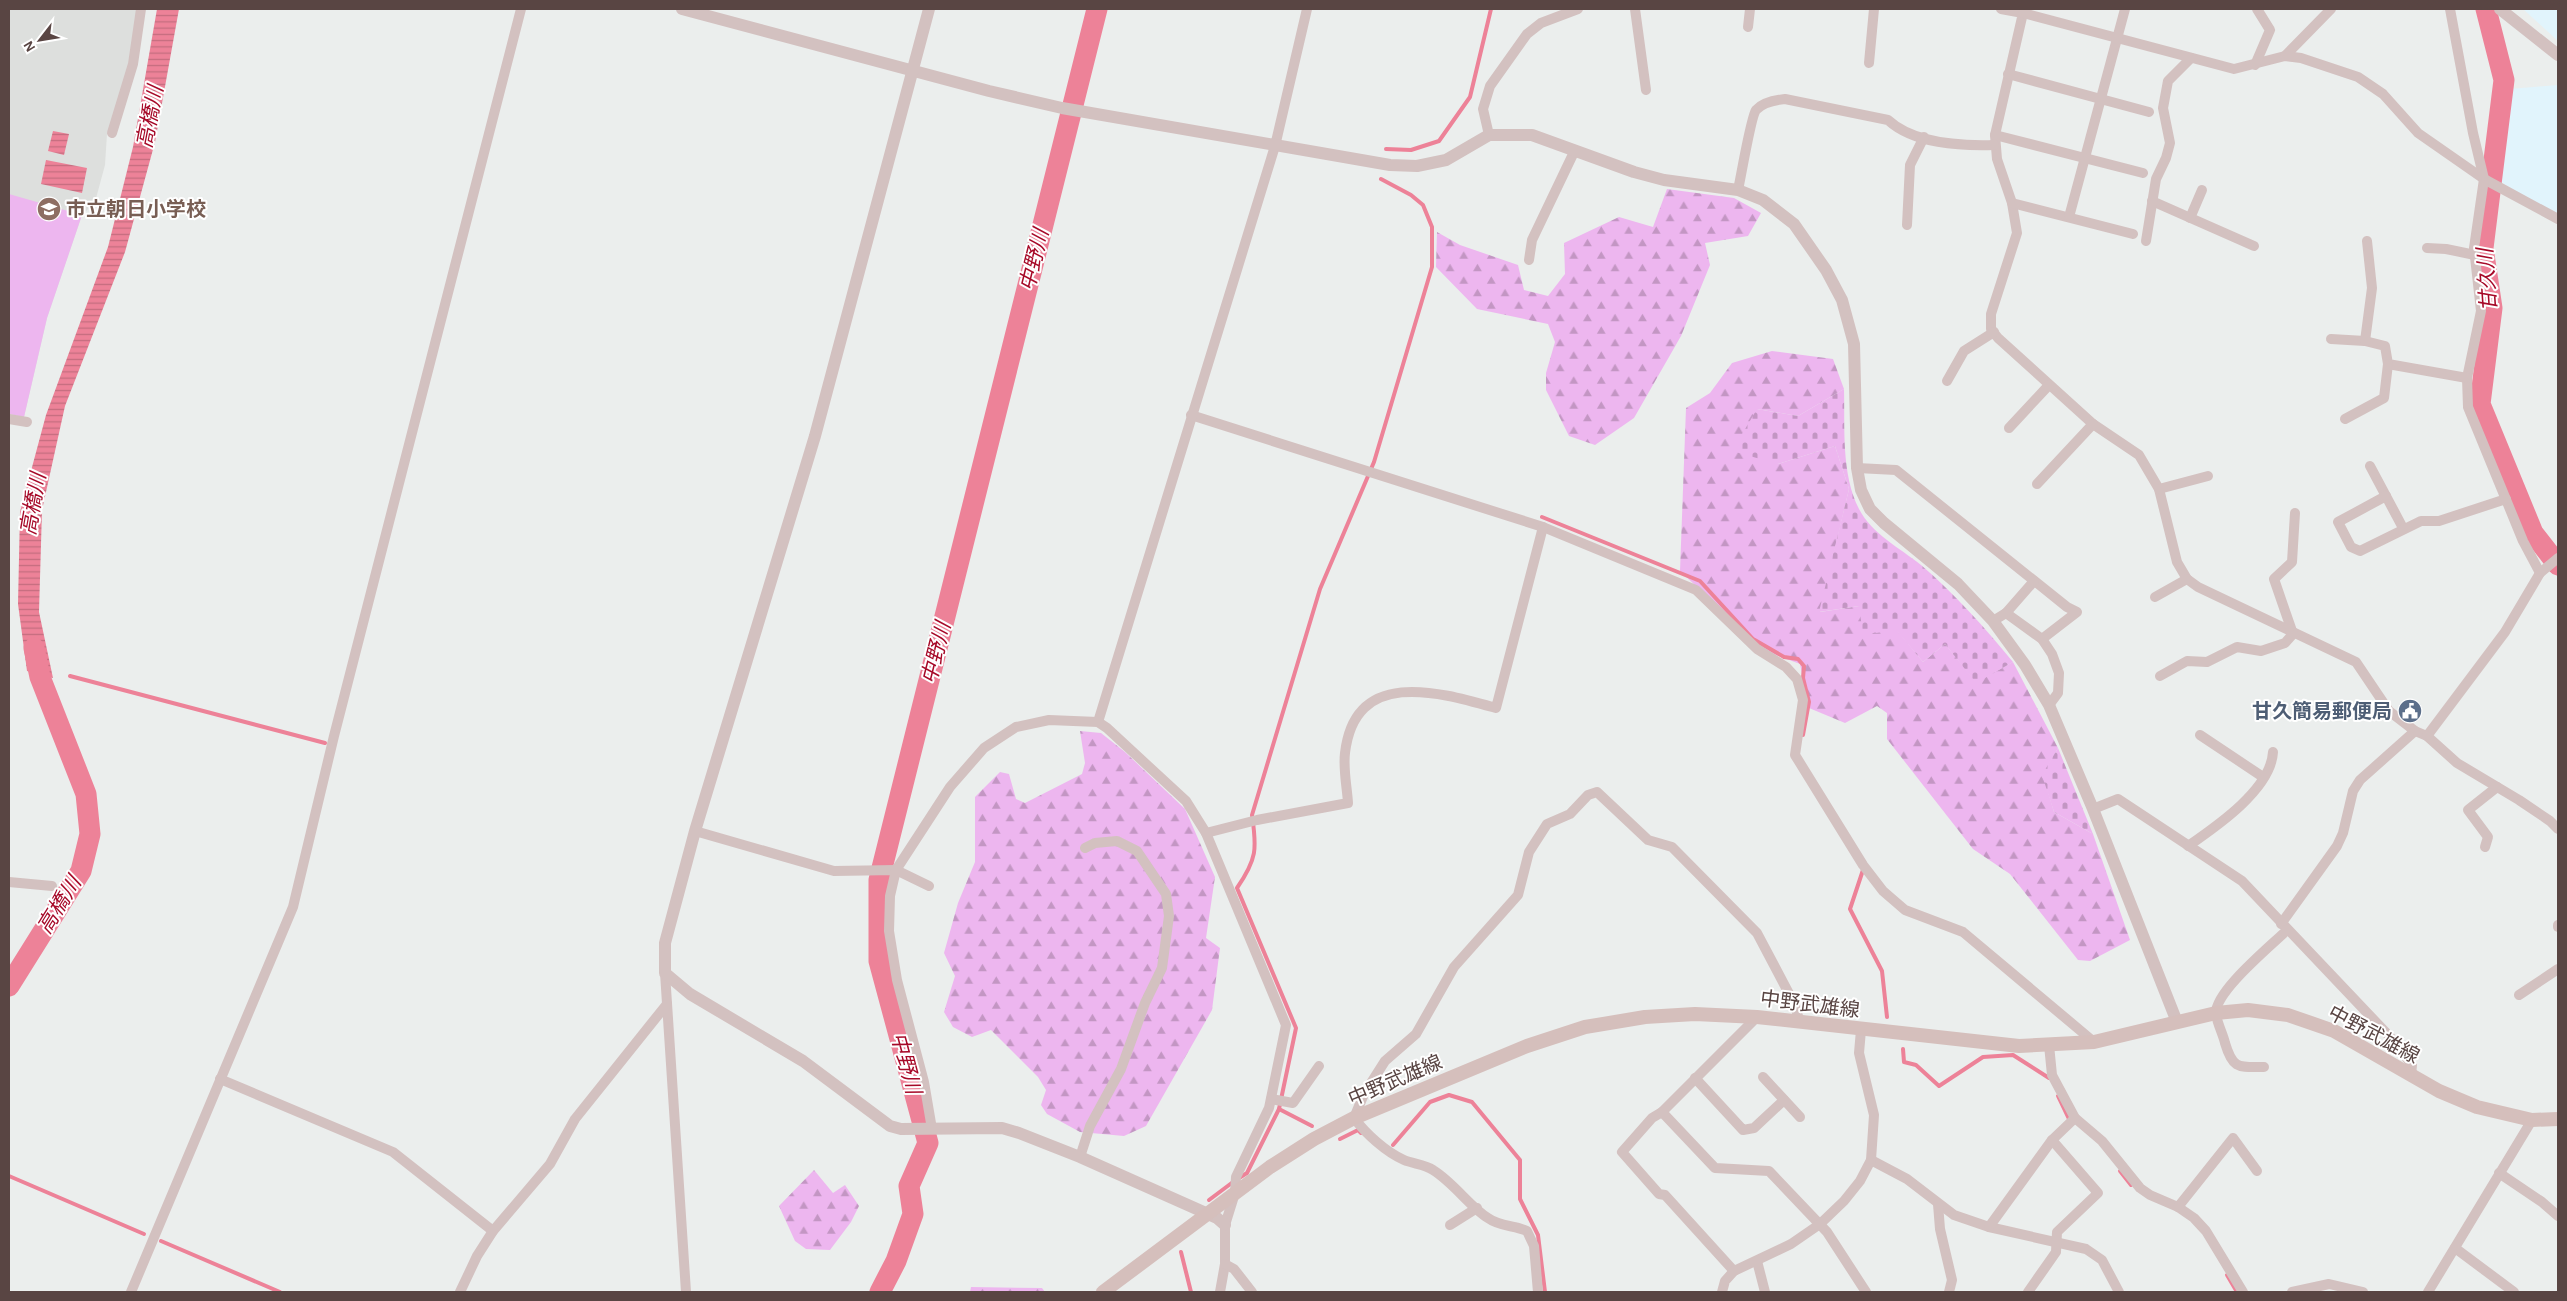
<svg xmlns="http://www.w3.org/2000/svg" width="2567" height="1301" font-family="'Alegreya Sans','Noto Sans JP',sans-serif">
<defs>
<pattern id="forest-firs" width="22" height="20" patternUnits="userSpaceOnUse" patternTransform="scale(1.25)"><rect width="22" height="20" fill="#edb6ef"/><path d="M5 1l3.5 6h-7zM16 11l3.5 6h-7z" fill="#c396c3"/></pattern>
<pattern id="cemetery-stones" width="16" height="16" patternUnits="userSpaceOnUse" patternTransform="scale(1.25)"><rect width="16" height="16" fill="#edb6ef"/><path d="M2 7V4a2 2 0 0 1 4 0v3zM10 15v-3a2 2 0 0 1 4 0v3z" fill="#c396c3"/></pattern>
<pattern id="water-rules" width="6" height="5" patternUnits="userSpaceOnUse" patternTransform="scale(1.25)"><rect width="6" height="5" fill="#ed8298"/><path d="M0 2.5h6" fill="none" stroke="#c36c7e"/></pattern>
</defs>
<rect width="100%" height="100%" fill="#ebeeed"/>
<g fill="#e1f4fc">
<polygon points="2523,9 2558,9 2558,41 2557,40"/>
<polygon points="2558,85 2558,216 2496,179 2510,89"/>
</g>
<polygon fill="#dddfdd" points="9,9 137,9 130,64 107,134 105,165 95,202 82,215 47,318 24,417 9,414"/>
<g fill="url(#forest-firs)">
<polygon points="1667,189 1734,198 1761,213 1748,236 1705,243 1710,265 1681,336 1634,418 1595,445 1569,436 1546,390 1546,373 1555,342 1548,324 1477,309 1436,267 1437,232 1460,245 1518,265 1524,290 1548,296 1565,274 1564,243 1619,217 1653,227"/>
<polygon points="1772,351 1833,359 1844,389 1798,416 1757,409 1778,464 1835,446 1849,489 1820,612 1859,606 1896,629 1923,662 1945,644 1976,682 2013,662 2058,748 2043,775 2054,812 2093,834 2130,940 2090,961 2078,960 2010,874 1973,849 1887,739 1887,713 1877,706 1845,723 1809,708 1800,664 1765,651 1680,571 1686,408 1710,393 1732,363"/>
<polygon points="1080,731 1101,733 1125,752 1185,809 1215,877 1206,938 1220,948 1212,1010 1146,1126 1124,1136 1080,1132 1047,1114 1041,1105 1046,1090 1038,1077 991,1030 972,1037 953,1027 944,1012 955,976 944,953 958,903 975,862 975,797 1000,772 1009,774 1016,799 1025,803 1082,774 1085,763"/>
<polygon points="814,1170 833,1193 845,1185 859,1206 851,1222 830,1250 806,1249 795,1241 779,1206"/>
<polygon points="971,1287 1042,1288 1045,1292 970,1292"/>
</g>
<g fill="url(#cemetery-stones)">
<path d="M1844,389C1845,427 1841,474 1859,509C1872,534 1900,548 1921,565C1956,595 1984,627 2013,662L1976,683L1945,644L1923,662L1896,630L1863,635L1859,606L1819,612L1849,489L1835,446L1778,464L1732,451L1757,409L1798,416Z"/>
<polygon points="2058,748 2093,834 2054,812 2042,775"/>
</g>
<polygon fill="#edb6ef" points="9,194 82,215 47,318 24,417 9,414"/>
<g fill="url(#water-rules)">
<polygon points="157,9 179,9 155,142 125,252 65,406 42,510 39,612 53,678 27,671 18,604 20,512 46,415 108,247 133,147"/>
<polygon points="53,131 69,134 64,155 48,151"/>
<polygon points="46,160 87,168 82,193 41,184"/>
</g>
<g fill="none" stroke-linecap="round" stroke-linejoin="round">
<g stroke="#ed8298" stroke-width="4">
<polyline points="1386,149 1411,150 1439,141 1470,97 1491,9"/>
<polyline points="1542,517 1700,581 1753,639 1784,657 1798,659 1804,666 1803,678 1809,702 1803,735"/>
<polyline points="70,676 325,743"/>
<polyline points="1863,870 1850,909 1882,971 1887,1017"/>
<polyline points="1903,1049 1904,1062 1916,1065 1939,1086 1983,1057 2013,1055 2049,1078"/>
<polyline points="2058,1096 2069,1119"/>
<polyline points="1279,1109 1312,1126"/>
<polyline points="1340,1139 1358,1130 1361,1133"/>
<polyline points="1393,1145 1430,1102 1449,1095 1472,1102 1520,1160 1520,1199 1538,1235 1545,1292"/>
<polyline points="2120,1171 2131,1185"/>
<polyline points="9,1176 144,1234"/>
<path d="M1239,1178L1247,1173L1279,1109L1296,1028L1237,888C1257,859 1257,849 1252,815L1320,589L1374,462L1432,267V227L1423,205L1411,195L1381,179"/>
<polyline points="1209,1200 1233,1182"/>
<polyline points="161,1241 280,1292"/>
<polyline points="1181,1252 1191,1292"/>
<polyline points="2227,1275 2237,1292"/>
</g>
<g stroke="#ed8298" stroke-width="21">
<polyline points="2486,9 2504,80 2483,248 2492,308 2480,404 2533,533 2558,565"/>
<polyline points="9,986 81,871 90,834 86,794 40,677 34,648"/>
<polyline points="880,1292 896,1261 913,1214 909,1186 928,1143 879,961 879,880 1097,9"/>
</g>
<g stroke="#d3c1c0" stroke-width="10">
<polyline points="1635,9 1646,90"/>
<polyline points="2001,9 2023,13 1995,135 1997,159 2012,203 2017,233 1991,314 1991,329 1998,338 2093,424 2139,455 2159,489 2177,562 2187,579 2198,587 2356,662 2389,711 2415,731 2427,736 2457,763 2519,800 2550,821 2558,829"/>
<polyline points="2026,9 2023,13 2234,69 2285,56 2301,58 2358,77 2383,94 2418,133 2484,179 2558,219"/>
<polyline points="2450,9 2473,133 2484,179 2474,248 2481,311 2467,378 2468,407 2523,541 2540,573"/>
<polyline points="1748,27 1750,9"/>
<polyline points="2285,56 2331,9"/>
<polyline points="1869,63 1874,9"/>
<polyline points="2255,65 2270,30 2257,9"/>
<polyline points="2008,74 2149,112"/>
<polyline points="112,133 133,64 141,9"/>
<polyline points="1489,135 1483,109 1490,86 1527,34 1541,23 1578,9"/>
<polyline points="1995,135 2143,173"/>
<path d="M1738,190C1741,177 1751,116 1756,110C1763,102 1775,100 1785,99L1888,120C1914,144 1960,146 1994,145"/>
<polyline points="2152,201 2254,246"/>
<polyline points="2012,203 2133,234"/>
<polyline points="2069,217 2125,9"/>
<polyline points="2190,218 2202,190"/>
<polyline points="1907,225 1910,165 1924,137"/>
<polyline points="2146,241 2156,179 2166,158 2170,143 2163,108 2168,81 2191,58"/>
<polyline points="2427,248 2446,249 2475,255"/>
<polyline points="1529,260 1532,240 1575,150"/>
<polyline points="2331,339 2365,341 2385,346 2388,364 2467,378"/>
<polyline points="2365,341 2372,288 2367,241"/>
<polyline points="1947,381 1964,351 1994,332"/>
<polyline points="1191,415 1543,527 1696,590 1757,649 1786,667 1797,679 1803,700 1795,755 1863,865 1883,891 1905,910 1963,932 2094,1042"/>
<polyline points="9,419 27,422"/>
<polyline points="2345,419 2384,398 2388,364"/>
<polyline points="2009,428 2049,385"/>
<polyline points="2370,466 2403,528"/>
<polyline points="1857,468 1896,470 2067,607 2077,612 2042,639"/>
<polyline points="2037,484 2093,424"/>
<polyline points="2159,489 2208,476"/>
<polyline points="2386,496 2338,522 2351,547 2360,551 2421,521 2439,521 2506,499"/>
<polyline points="2155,597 2187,579"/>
<polyline points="2006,613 2034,581"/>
<polyline points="1993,621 2006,613 2042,639 2052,654 2059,673 2058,693 2049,705"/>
<polyline points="2160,676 2187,661 2207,662 2237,647 2261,651 2285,643 2293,634 2274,579 2292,562 2295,513"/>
<polyline points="1098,722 1275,146 1307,9"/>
<polyline points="2200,735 2263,777"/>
<polyline points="2427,736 2505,632 2540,573 2558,558"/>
<polyline points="2093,809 2118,799 2242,881 2392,1039 2412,1065 2411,1075"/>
<polyline points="695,831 834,871 896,870 929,886"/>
<path d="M1206,833L1257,820L1348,803C1347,787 1343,769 1345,753C1355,667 1439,692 1496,708L1543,527"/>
<path d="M2188,846C2217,826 2271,789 2273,752"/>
<polyline points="2485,847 2488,837 2468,810 2497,787"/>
<polyline points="9,882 52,886"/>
<polyline points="2281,924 2337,846 2343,833 2353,791 2360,780 2415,731"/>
<polyline points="2558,925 2558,927"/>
<polyline points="665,973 686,1292"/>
<polyline points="2519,995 2558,969"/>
<polyline points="1757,1017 1662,1112 1715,1168 1769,1171 1827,1232 1866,1292"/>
<polyline points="2049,1045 2052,1075 2075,1118 2102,1141 2140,1188 2150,1195 2178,1207 2194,1218 2206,1231 2243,1292"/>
<path d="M2264,1067C2239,1067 2233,1070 2225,1043C2223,1034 2217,1023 2216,1014C2214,992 2271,946 2287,930"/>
<polyline points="1763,1077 1800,1117"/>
<polyline points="1695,1078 1743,1130 1754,1128 1784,1100"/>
<polyline points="220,1079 393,1152 493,1231"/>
<polyline points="1271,1099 1293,1103 1319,1066"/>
<polyline points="1662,1112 1652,1118 1622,1152 1659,1194 1665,1195 1734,1271"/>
<polyline points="932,1129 924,1082 897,980 889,931 890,896 896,870 950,787 984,748 1016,727 1049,720 1098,722 1107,728 1186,801 1206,833 1286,1025 1269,1108 1236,1177 1235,1193 1225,1225 1225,1264 1220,1292"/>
<polyline points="1080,1157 1090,1126 1121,1069 1145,1003 1162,968 1169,916 1166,894 1137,851 1117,841 1095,843 1085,848"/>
<polyline points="1871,1160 1907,1179 1954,1215 1989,1227 2086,1249 2102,1260 2119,1292"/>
<polyline points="2499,1173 2542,1202 2558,1216"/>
<polyline points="1938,1204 1940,1229 1952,1280 1949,1292"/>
<polyline points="2178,1207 2233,1138 2257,1171"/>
<polyline points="1450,1225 1477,1208"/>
<polyline points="1989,1227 2052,1140 2075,1118"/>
<polyline points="2455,1248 2514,1292"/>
<polyline points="1757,1261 1765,1292"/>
<polyline points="1225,1264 1234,1269 1252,1292"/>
<polyline points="131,1292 293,907 334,736 521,9"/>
<polyline points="460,1292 477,1256 493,1231 550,1164 575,1119 667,1004"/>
<path d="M1538,1292L1534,1246L1527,1231C1514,1225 1500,1227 1488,1218C1470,1207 1454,1183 1433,1170C1425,1164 1413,1164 1404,1160C1386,1152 1366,1134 1354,1118L1364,1094L1385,1061L1416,1034L1454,967L1518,895L1529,852L1547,824L1570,814L1588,795L1597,792L1648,840L1672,847L1757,933L1795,1005L1799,1020"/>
<polyline points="1722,1292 1725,1281 1734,1271 1791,1244 1820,1224 1844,1201 1860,1181 1871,1160 1874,1115 1859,1053 1861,1030"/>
<polyline points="2028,1292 2056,1252 2057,1232 2098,1193 2052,1140"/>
<polyline points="2292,1292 2329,1284 2363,1292"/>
<polyline points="2428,1292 2532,1120"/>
</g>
<g stroke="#d3c1c0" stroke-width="12">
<polyline points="682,9 989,91 1062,108 1390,165 1417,166 1446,160 1489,135 1532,135 1634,172 1664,180 1738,190 1763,200 1794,224 1826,270 1842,300 1854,344 1857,468 1861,490 1870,509 1884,523 1958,584 1993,621 2025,665 2049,705 2093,809 2177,1022"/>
<polyline points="929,9 815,436 695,831 665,943 665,973 690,994 803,1061 890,1126 901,1129 1002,1128 1019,1133 1080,1157 1217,1218 1225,1225"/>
<polyline points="2500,9 2558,55"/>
</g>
<polyline stroke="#d5bfbc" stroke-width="14" points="1103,1292 1270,1167 1314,1139 1354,1118 1527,1046 1585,1027 1645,1017 1695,1014 1757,1017 2019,1046 2094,1042 2216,1013 2248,1010 2288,1015 2334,1031 2439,1091 2477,1107 2532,1120 2558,1119"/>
</g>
<defs>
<g id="school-disc" transform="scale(1.25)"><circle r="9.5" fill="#8d6e63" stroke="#fff"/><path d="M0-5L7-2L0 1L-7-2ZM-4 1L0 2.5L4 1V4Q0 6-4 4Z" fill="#fff"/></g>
<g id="civic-disc" transform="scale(1.25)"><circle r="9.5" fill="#5c6f8a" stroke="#fff"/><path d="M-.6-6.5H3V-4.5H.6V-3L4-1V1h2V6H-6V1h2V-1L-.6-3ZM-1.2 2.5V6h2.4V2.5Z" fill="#fff"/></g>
</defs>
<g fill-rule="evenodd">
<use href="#school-disc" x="49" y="209"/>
<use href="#civic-disc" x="2410" y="711"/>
</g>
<g text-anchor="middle" stroke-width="4" stroke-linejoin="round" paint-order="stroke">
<g font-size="20" font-weight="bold" fill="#785e54" stroke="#fff" text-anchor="start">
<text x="66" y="216">市立朝日小学校</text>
</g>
<g font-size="20" font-weight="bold" fill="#4e5e75" stroke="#fff" text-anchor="end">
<text x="2392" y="718">甘久簡易郵便局</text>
</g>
<g font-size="20" fill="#594543" stroke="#fff">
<text transform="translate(1810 1004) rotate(7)" y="7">中野武雄線</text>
<text transform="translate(2374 1034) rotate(28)" y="7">中野武雄線</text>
<text transform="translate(1395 1080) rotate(-23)" y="7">中野武雄線</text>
</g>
<g font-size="21" font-style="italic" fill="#a60928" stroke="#fff">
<text transform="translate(150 117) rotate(-79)" y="7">高橋川</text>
<text transform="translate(1034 260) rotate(-76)" y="7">中野川</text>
<text transform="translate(2487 280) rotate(-94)" y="7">甘久川</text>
<text transform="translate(33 504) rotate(-80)" y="7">高橋川</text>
<text transform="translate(936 653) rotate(-76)" y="7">中野川</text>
<text transform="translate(59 905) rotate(-58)" y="7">高橋川</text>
<text transform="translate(906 1063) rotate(75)" y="7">中野川</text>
</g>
</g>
<rect width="2567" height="1301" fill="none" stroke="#594543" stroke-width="20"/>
<g transform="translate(40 40) rotate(239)" stroke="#ffffff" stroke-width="4" paint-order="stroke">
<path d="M0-4L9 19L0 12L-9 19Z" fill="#594543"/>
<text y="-8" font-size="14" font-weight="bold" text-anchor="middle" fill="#594543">N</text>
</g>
</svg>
